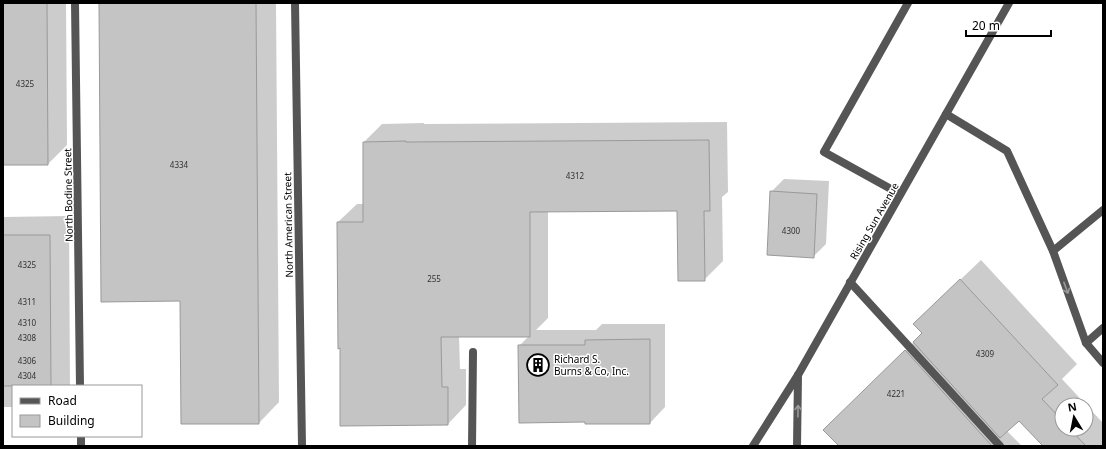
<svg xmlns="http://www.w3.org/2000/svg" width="1106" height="449" font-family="'Noto Sans',sans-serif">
<rect width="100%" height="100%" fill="#fff"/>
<g fill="#0003" fill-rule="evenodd">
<polygon points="3,3 66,3 67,145 48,164 3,164"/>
<polygon points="100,3 276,3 279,402 259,423 182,423 181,300"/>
<polygon points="727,122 728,192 722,197 723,261 704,280 678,210 548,211 548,318 536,330 596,330 602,324 665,324 665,407 650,423 519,346 529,336 459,336 460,369 466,369 466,405 448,424 338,222 357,204 364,204 364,142 382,124 424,123 424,124"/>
<polygon points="784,179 829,181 826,244 813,257 771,192"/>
<polygon points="69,216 70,386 13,386 13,407 3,407 3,217"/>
<path d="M981,260L1077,364L1062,379L1103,423V446H1045L1019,419L1007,431L1022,446H840L845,410L923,333L914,324ZM1062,405H1086V429H1062Z"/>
</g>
<g fill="#c4c4c4" stroke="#999">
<polygon points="3,3 47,3 48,165 3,165"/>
<polygon points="99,3 256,3 259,424 181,424 180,301 101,302"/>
<polygon points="709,140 710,211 704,211 705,281 678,281 677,211 530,212 530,337 441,337 442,387 448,387 448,425 340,426 340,348 338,349 337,222 363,222 363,142 406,141 406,142"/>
<polygon points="770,191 817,194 814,258 767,255"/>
<polygon points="3,235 50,235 51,386 3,386"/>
<polygon points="960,279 1058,385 1042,399 1062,420 1062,429 1070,429 1086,446 1043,446 1019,421 1000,438 913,342 922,333 913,324"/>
<polygon points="650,339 650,424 585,424 585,422 519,423 518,345 585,345 585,340"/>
<polygon points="905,350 992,446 839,446 823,430"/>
</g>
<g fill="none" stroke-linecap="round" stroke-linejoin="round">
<g stroke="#555" stroke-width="8">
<polyline points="946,114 1007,151 1053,251 1103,210"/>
<polyline points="900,194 824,152 908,3"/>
<polyline points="1053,251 1086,343 1103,328"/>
<polyline points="850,282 1000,446"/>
<polyline points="1086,343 1103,363"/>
<polyline points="472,446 473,352"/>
</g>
<g stroke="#555" stroke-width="8">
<polyline points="75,3 80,386"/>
<polyline points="295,3 302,446"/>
<polyline points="81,436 81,446"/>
</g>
<g stroke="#555" stroke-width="8">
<polyline points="753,446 798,375 1009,3"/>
<polyline points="797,446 798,375"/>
</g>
</g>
<defs><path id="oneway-shaft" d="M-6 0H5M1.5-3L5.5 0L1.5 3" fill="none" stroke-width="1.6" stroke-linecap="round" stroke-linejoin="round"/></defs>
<g stroke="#999">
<use href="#oneway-shaft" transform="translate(1066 288) rotate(70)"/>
<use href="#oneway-shaft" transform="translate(798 411) rotate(-89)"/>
</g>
<defs>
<g id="building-ring" transform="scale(1.15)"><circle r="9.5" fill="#fff" stroke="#000" stroke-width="1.5"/><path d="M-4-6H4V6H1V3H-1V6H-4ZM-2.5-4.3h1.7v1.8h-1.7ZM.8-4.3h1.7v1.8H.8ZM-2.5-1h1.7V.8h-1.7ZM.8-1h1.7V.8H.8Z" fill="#000"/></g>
</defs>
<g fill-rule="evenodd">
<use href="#building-ring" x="538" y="365"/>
</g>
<g text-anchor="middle" stroke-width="3" stroke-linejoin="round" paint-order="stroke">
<g font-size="8" fill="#313131">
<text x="25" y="87">4325</text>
<text x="179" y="168">4334</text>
<text x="575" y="179">4312</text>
<text x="791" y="234">4300</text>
<text x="27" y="268">4325</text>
<text x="434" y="282">255</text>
<text x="27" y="305">4311</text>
<text x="27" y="326">4310</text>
<text x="27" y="341">4308</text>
<text x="985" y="357">4309</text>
<text x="27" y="364">4306</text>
<text x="27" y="379">4304</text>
<text x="896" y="397">4221</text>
</g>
<g font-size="10" fill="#000" stroke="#fff">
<text transform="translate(68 195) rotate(-91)" y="4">North Bodine Street</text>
<text transform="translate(874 221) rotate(-60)" y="4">Rising Sun Avenue</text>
<text transform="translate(288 225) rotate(-91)" y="4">North American Street</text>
</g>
<g font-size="10" fill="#000" stroke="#fff" text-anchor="start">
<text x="554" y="363">Richard S.<tspan x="554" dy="12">Burns &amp; Co, Inc.</tspan></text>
</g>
</g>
<rect width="1106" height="449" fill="none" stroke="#000000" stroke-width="8"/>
<rect x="12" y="385" width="130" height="52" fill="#ffffff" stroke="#999999"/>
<rect x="20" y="398" width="20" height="6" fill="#555555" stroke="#999999"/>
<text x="48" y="405" font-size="12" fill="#000000">Road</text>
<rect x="20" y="415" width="20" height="12" fill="#c4c4c4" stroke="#999999"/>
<text x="48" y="425" font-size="12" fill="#000000">Building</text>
<g transform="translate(1074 417) rotate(350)"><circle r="19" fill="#ffffff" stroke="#999999"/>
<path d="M0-3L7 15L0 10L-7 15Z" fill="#000000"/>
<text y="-6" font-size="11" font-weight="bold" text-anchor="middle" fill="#000000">N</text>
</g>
<path d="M966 30v6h85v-6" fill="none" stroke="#000000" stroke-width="2"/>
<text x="972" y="30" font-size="12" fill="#000000" stroke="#ffffff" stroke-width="3" paint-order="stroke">20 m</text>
</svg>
